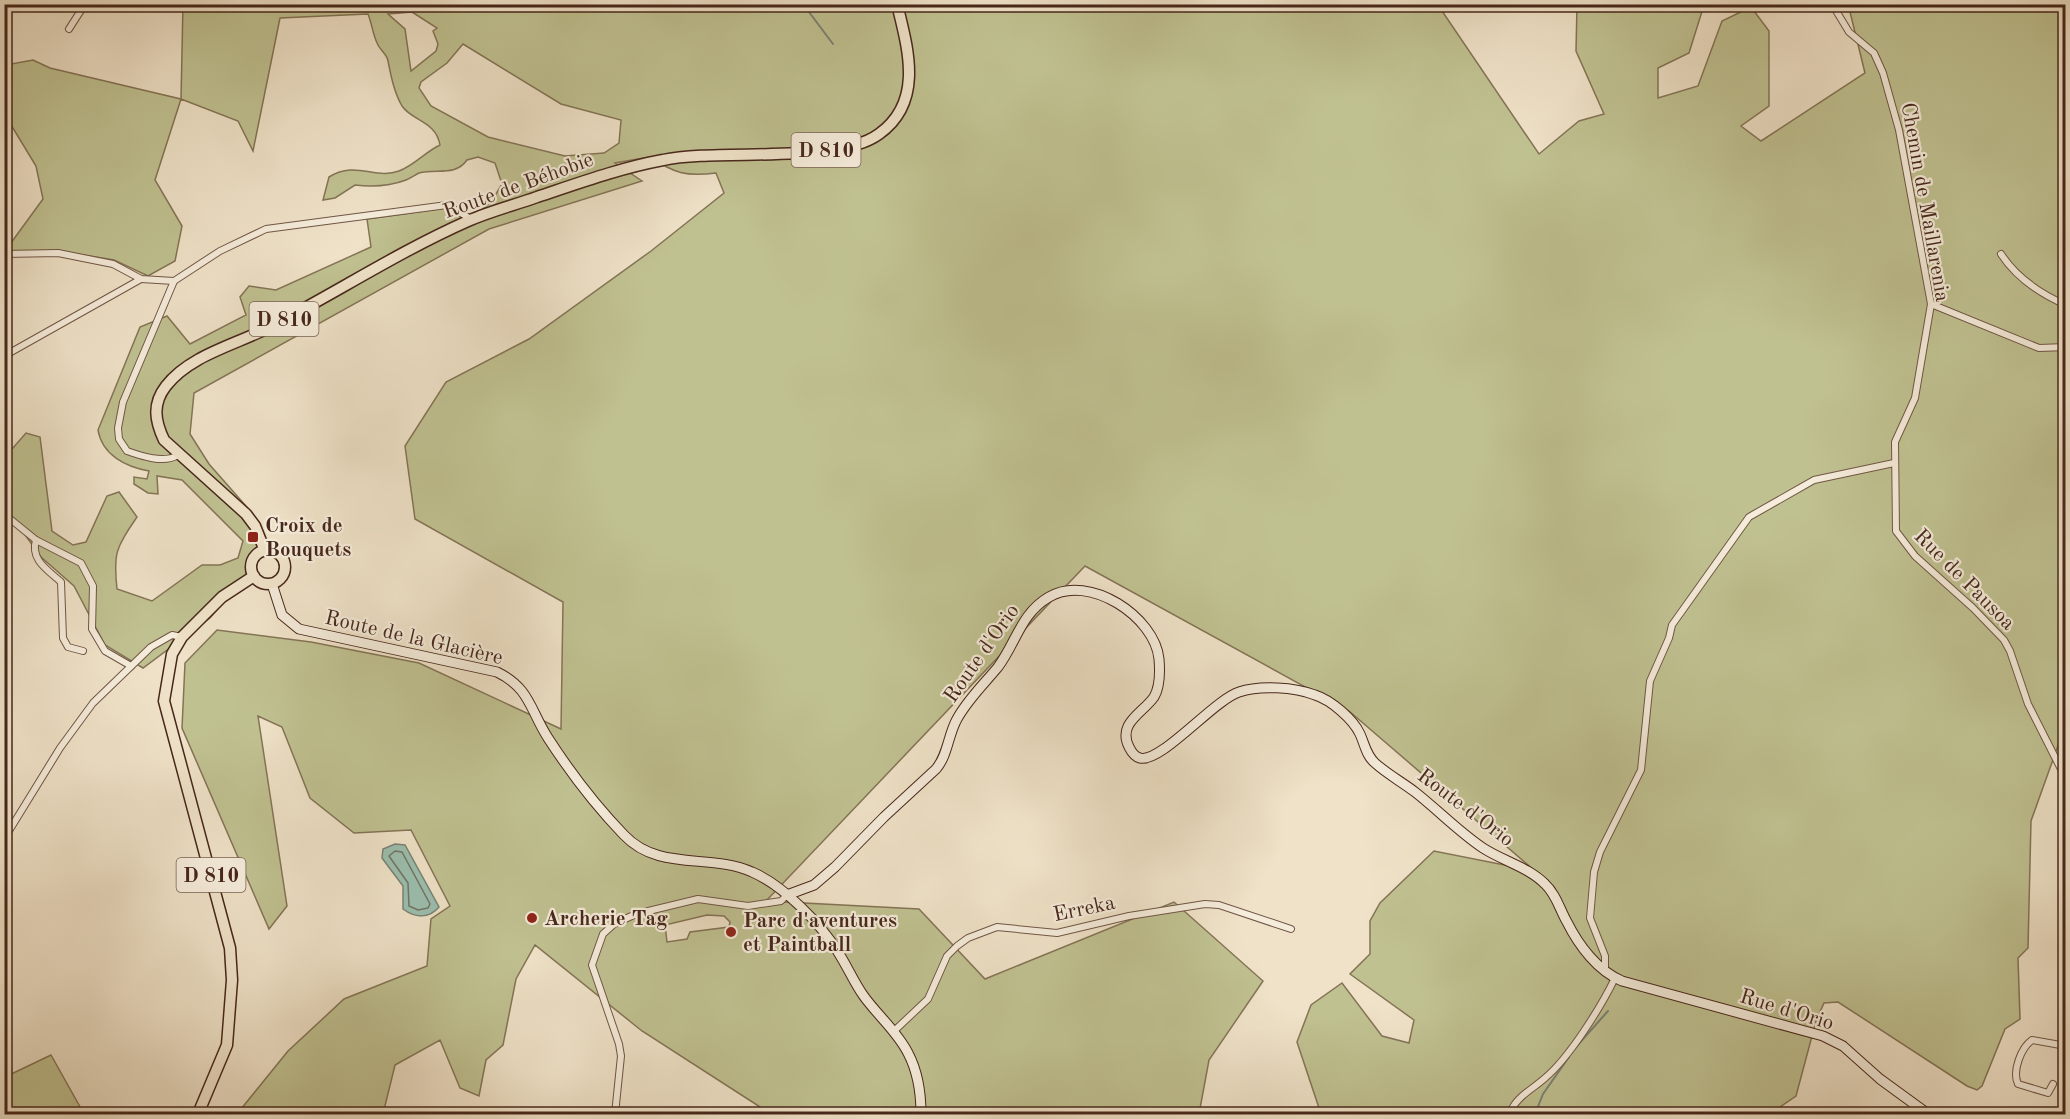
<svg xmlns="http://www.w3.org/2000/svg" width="2070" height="1119" font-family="'Old Standard TT',serif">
<rect width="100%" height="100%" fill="#efe2c8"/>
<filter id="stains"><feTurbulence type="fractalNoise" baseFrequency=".00333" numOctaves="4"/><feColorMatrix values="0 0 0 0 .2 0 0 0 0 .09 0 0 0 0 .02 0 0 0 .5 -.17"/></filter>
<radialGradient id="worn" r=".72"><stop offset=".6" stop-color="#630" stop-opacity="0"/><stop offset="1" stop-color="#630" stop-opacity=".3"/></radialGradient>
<g fill="#c0c191" stroke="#847456" stroke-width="1.5" fill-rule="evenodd">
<path d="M183,4L1438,5L1539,154L1579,121L1604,114L1576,51L1577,5H1704L1689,53L1658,68V98L1698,86L1722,21L1751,7L1769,31V106L1741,126L1761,141L1865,73L1850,12V5H2065V726L2031,821L2028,948L2018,958L2020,1019L2005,1029L1982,1086L1977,1090L1967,1086L1838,1002L1824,1003L1816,1021L1796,1096L1770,1114H1512L1500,1107L1487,1114H1321L1297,1042L1311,1005L1342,983L1382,1036L1409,1043L1414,1020L1350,974L1370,954V921L1380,903L1434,851L1535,871L1349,711L1085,566L766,901L919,909L985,979L1174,902L1263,981L1209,1060L1199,1114H771L642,1031L535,945L516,979L503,1045L486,1060L479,1096L460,1088L440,1040L395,1065L383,1114H237L288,1051L344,999L427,966L431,919L450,906L411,830L354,833L310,798L282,727L258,716L287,906L269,929L182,728L185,663L217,630L311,642L419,663L561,729L563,602L415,519L405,446L446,382L529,339L651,251L724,193L716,173C685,177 675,173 649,157L615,163L642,181L489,229L194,393L190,434L209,464L253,514L259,548L247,575L210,618L143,668L105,645L74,586L41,557L5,507V457L26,433L40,437L52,531L73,545L86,542L107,496L119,492L137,517C116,548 113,553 117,589L152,601L202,565H220L238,558L243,541L182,480L157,476L158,494L148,493L134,484V477L147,479L149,471C126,467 102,455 98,430L140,327L167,316L190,344L246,315L240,297L249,286L276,290L371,247L367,219L445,208L473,219L493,199L502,184L495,163L478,157L467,160C455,177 436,168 419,173C415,175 411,178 406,180C390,186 372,187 355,185L335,198L323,200L329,177C356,160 375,180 399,171C415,165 425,152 440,145C436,121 412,121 402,106C394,92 391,76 388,61C387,54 381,51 378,45C373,36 372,24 368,14L280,18L253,151L238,121L181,99L155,180L182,226L175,261L148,276L114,260L59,251H5L43,199L36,166L5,115L4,61L6,65L33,60L50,68L181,99ZM412,12L437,28L433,31L438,44L436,51L411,71L405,29L388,14ZM463,44L561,104L621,120L619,143L604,153L565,156L488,137L431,106L419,88L421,82L447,63ZM707,915L724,916L730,922L729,927L690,932L687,939L667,942L665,925Z"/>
<polygon points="51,1055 84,1114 5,1114 5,1077"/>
</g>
<path fill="#9bbfaf" stroke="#798274" stroke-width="1.5" d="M395,844L405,845L439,907C429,919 415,918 403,909V886L382,858L383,849Z"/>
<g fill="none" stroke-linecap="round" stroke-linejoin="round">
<polygon stroke="#717365" stroke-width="1.5" points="395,851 402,852 430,904 428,908 418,910 409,906 408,883 389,856"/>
<g stroke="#798274" stroke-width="2">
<polyline points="803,4 833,44"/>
<polyline points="1576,1047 1608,1011"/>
<polyline points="1535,1114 1543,1094 1569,1057"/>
</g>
<g stroke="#715646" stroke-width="8">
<g id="street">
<polyline points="1832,4 1849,32 1874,53 1883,73 1899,130 1931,304 1915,398 1895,442 1896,531 1915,556 1973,608 2004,640 2010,651 2028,704 2066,779"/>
<polyline points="69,29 85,4"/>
<polyline points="4,254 58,253 113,264 141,279 174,281"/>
<path d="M2001,254C2016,277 2041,294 2066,305"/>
<polyline points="1931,304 2039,348 2066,347"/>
<polyline points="4,356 141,279"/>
<path d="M178,455C164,464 141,456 127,451L119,439L118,428L123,402L174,281L220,251L266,229L447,205L471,219"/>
<polyline points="4,514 36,540 81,563 93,586 92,629 105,651 131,666"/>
<path d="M36,540C30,560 48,570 61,582L63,638L68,647L83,651"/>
<polyline points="4,839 60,748 93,703 151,647 172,635 182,637"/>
<polyline points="1605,972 1605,956 1590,918 1594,872 1600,852 1641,770 1650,681 1669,638 1672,625 1749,517 1814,480 1894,463"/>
<polyline points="893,1032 928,999 947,956 957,946 968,938 997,927 1057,933 1129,916 1205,904 1219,905 1291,929"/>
<path d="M2053,1084L2048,1093L2018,1084C2012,1071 2021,1048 2032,1040L2066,1046"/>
<polyline points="615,1114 621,1056 619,1044 592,965 603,934 614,924 636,914 698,899 748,906 781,901 787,895"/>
<path d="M1510,1114C1514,1098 1533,1089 1545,1078C1569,1058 1601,1007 1615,978"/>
</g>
</g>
<g stroke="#47271b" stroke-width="11">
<g id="secondary">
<path d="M272,584L282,615L299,629L497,672C530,688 530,710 548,738C570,772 596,806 624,835C659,872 710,853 752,872C783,885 821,924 838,952C847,966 854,982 863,995C877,1015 897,1031 908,1053C918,1072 921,1093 921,1114"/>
<path d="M787,895L814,885L835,867L884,817L936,769C948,755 948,735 957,719C968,699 984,684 998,667C1016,643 1021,613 1049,597C1089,573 1155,617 1159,659C1160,671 1160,687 1154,697C1143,713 1117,723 1129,747C1131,751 1134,757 1140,758C1160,764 1214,700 1239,692C1259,685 1295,687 1315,695C1331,700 1353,719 1360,734C1365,745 1366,755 1375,763C1387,774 1402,782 1415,792C1438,810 1459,832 1483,848C1503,861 1528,867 1545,884C1556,894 1560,910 1567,922C1579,946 1598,971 1622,981L1823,1036L1843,1046L1880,1079L1928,1114"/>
</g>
</g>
<g stroke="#47271b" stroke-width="13">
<g id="primary">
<circle cx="268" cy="567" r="17"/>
<path d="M265,551L255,526L246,514L164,440C155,421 152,404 166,386C189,356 234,345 266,329C334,294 398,252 468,221C490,211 515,205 537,197C579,183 620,168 663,160C719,148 837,165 879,134C924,102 908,49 897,4"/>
<polyline points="198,1114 227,1045 232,980 230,948 164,701 172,654 182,637 222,597 254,576"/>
</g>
</g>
<use href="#street" stroke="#f5ecdb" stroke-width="6"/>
<use href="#secondary" stroke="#f5ecdb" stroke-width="9"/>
<use href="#primary" stroke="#efe2c8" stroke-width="10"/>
</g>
<g fill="#8f2418" stroke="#f5ecdb" stroke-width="2">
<rect x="247" y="531" width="12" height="12" rx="3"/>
<circle cx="532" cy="918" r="6"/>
<circle cx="731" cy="932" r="6"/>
</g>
<g text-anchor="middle" stroke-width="4.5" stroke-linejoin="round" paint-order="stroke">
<g fill="#f5ecdb" stroke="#7b6255" stroke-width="1.5">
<rect x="791.5" y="133" width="69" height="34" rx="4.5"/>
<rect x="249.5" y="302" width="69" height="34" rx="4.5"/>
<rect x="176.5" y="858" width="69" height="34" rx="4.5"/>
</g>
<g font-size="20" font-weight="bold" fill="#47271b">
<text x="826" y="157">D 810</text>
<text x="284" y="326">D 810</text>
<text x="211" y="882">D 810</text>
</g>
<g font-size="21" fill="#47271b" stroke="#f5ecdb">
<text transform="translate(518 185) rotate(-20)" y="7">Route de Béhobie</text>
<text transform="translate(1926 202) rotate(80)" y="7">Chemin de Maillarenia</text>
<text transform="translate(1965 579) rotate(45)" y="7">Rue de Pausoa</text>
<text transform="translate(414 637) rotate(13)" y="7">Route de la Glacière</text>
<text transform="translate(981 653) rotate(-55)" y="7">Route d'Orio</text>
<text transform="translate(1466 807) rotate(37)" y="7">Route d'Orio</text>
<text transform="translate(1084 908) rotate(-12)" y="7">Erreka</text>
<text transform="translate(1787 1009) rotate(17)" y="7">Rue d'Orio</text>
</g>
<g font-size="21" font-weight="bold" fill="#47271b" stroke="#f5ecdb" text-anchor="start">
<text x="265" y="532">Croix de<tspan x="265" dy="24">Bouquets</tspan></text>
<text x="544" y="925">Archerie Tag</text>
<text x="743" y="927">Parc d'aventures<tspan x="743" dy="24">et Paintball</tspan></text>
</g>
</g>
<rect width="2070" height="1119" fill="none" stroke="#efe2c8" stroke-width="24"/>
<rect x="6" y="6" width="2058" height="1107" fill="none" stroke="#47271b" stroke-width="3"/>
<rect x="12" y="12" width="2046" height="1095" fill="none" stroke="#47271b" stroke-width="1.5"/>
<rect width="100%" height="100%" filter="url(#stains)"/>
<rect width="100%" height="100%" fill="url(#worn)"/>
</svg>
